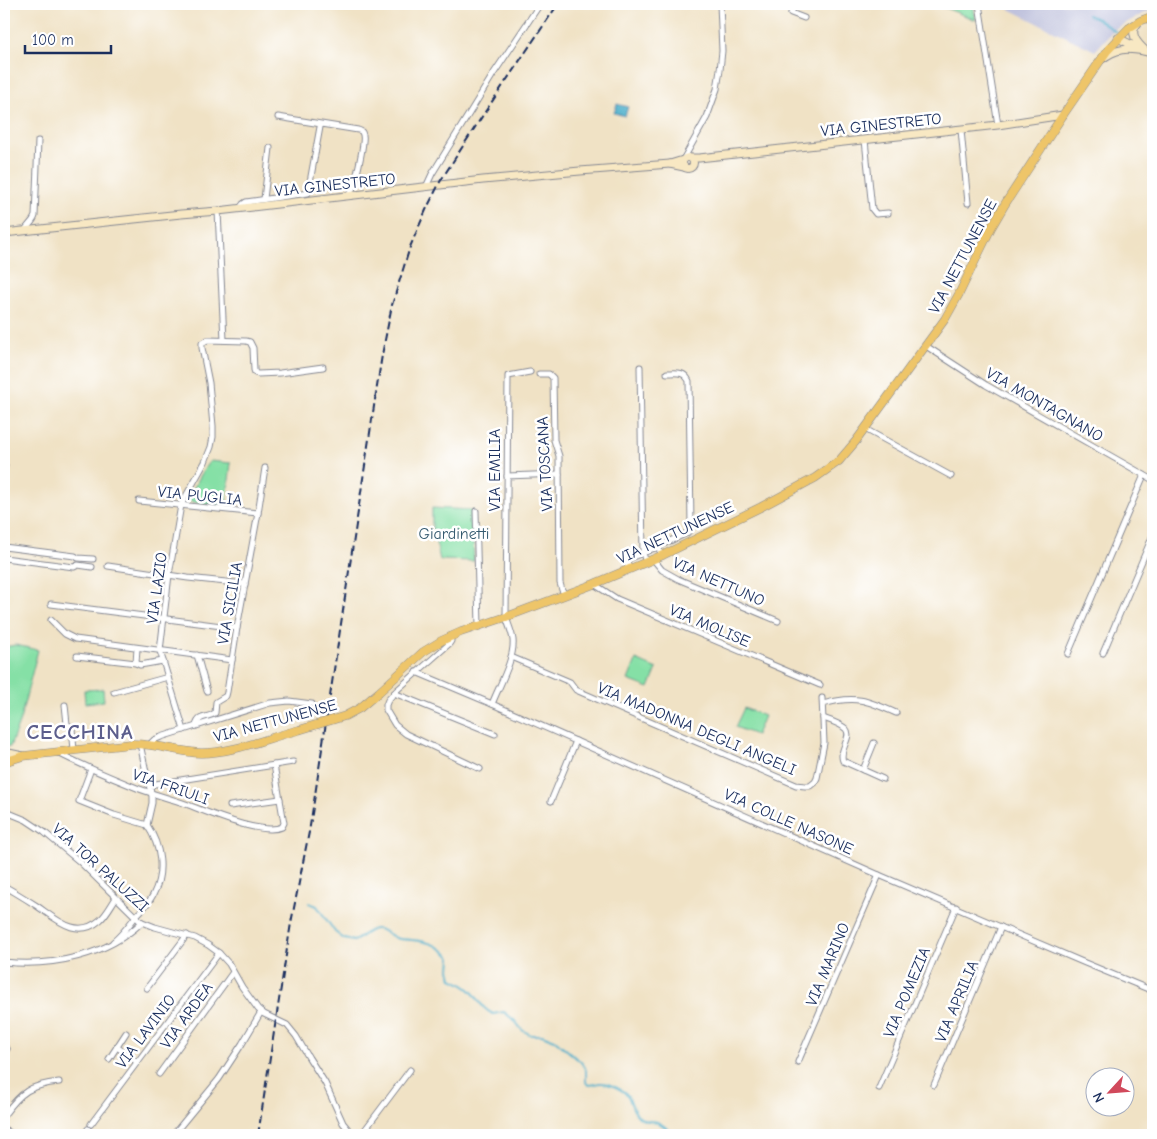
<svg xmlns="http://www.w3.org/2000/svg" width="1157" height="1139" font-family="'Comic Neue',sans-serif">
<rect width="100%" height="100%" fill="#fff"/>
<filter id="ink" filterUnits="userSpaceOnUse"><feTurbulence type="fractalNoise" baseFrequency=".02" numOctaves="2"/><feDisplacementMap in="SourceGraphic" scale="10" xChannelSelector="R" yChannelSelector="G"/><feConvolveMatrix kernelMatrix="1 2 1 2 8 2 1 2 1" color-interpolation-filters="sRGB"/></filter>
<filter id="wash" filterUnits="userSpaceOnUse"><feTurbulence type="fractalNoise" baseFrequency=".0096" numOctaves="4" result="noise"/><feDisplacementMap in="SourceGraphic" scale="20" xChannelSelector="R" yChannelSelector="G"/><feGaussianBlur stdDeviation="1.12" result="paint"/><feColorMatrix in="noise" values="0 0 0 0 0 0 0 0 0 0 0 0 0 0 0 0 0 1.4 0 .05"/><feComposite in="paint" operator="in"/></filter>
<g filter="url(#wash)">
<rect width="100%" height="100%" fill="#f0e2c5"/>
<polygon fill="#c0c2dd" points="1002,4 1153,4 1153,9 1116,28 1095,51 1011,10"/>
<g fill="#85e0a6" stroke="#508882">
<polygon points="935,4 973,4 976,20"/>
<polygon points="210,461 231,463 226,506 201,504 190,501 188,498 206,466"/>
<polygon points="432,508 472,510 474,561 440,560 432,526"/>
<polygon points="16,645 38,650 20,720 10,747 4,746 4,647"/>
<polygon points="636,660 657,669 649,688 628,680"/>
<polygon points="103,689 104,701 85,703 84,690"/>
<polygon points="744,708 764,716 756,735 735,727"/>
</g>
<polygon fill="#49adc9" stroke="#326e94" points="617,104 628,107 625,116 614,113"/>
<g fill="none" stroke-linecap="round" stroke-linejoin="round">
<g stroke="#49adc9" stroke-width="2">
<polyline points="1088,15 1099,20 1116,32"/>
<path d="M309,903L317,906L335,932L344,939L354,941C361,938 367,930 375,929C383,928 389,935 396,938C401,940 407,939 412,940C427,941 441,945 451,958L450,969L452,979C460,983 467,986 473,993C481,1002 481,1008 493,1014L504,1012L515,1021L522,1030L531,1035H542L555,1040L581,1062L586,1070V1082L588,1085C593,1085 595,1084 600,1083C607,1082 624,1090 628,1096C632,1103 632,1111 639,1117C646,1123 650,1120 657,1122C664,1125 669,1130 672,1135"/>
</g>
</g>
</g>
<g filter="url(#ink)">
<g fill="none" stroke-linecap="round" stroke-linejoin="round">
<g stroke="#868892" stroke-width="7">
<g id="street">
<polyline points="795,4 791,13 804,18"/>
<polyline points="979,4 998,125"/>
<path d="M278,117L358,130C361,131 362,131 363,135C365,142 356,178 354,186C352,190 350,193 348,196"/>
<polyline points="961,130 968,203"/>
<polyline points="865,140 872,209 876,214 888,213"/>
<polyline points="684,158 707,117 717,89 720,70 722,51 720,4"/>
<polyline points="426,187 432,174 494,73 540,4"/>
<polyline points="264,199 270,148"/>
<polyline points="240,208 243,204 246,202 308,193 320,127"/>
<polyline points="218,211 224,340"/>
<path d="M25,231C27,225 33,223 35,216L38,141"/>
<polyline points="926,346 986,385 1153,480"/>
<polyline points="640,367 643,553 646,563"/>
<polyline points="539,374 549,374 553,378 554,440 559,456 560,583 562,590 565,594"/>
<polyline points="865,429 951,476"/>
<polyline points="4,462 5,466 4,469"/>
<polyline points="507,476 559,474"/>
<polyline points="139,501 258,513"/>
<polyline points="476,511 479,626"/>
<polyline points="4,547 75,556 78,558 93,559"/>
<path d="M657,547L687,533L690,530L691,526L689,381C684,371 677,373 667,373"/>
<polyline points="4,558 74,567 78,565 92,567"/>
<polyline points="653,559 662,570 678,579 778,621"/>
<polyline points="108,566 188,578 245,584"/>
<polyline points="627,570 628,559 657,547 663,555"/>
<polyline points="594,584 617,599 820,685"/>
<polyline points="51,604 237,628"/>
<polyline points="51,620 65,634 75,639 232,660"/>
<polyline points="450,636 451,641 449,644 397,690 388,700 386,705 386,710 395,725 406,734 480,769"/>
<polyline points="137,648 136,663 140,665 163,661"/>
<polyline points="1103,653 1153,535"/>
<polyline points="1068,654 1144,475"/>
<polyline points="197,655 207,691"/>
<polyline points="77,656 136,663"/>
<polyline points="511,657 570,682 576,690 796,785 805,786 810,786 815,782 817,778 824,743 822,698"/>
<polyline points="416,672 492,704 879,875 1085,963 1153,991"/>
<polyline points="114,692 168,677"/>
<polyline points="394,693 495,734"/>
<path d="M492,704C499,686 515,658 513,640C512,632 508,624 506,617L508,376L530,372"/>
<path d="M823,704C855,695 867,700 896,713"/>
<polyline points="65,705 67,724 72,728 74,750"/>
<path d="M823,718C829,720 842,725 846,729C853,737 838,750 843,761L883,779"/>
<path d="M196,726C199,714 207,719 215,713L216,702L226,696L227,692L237,628L258,513L265,468"/>
<polyline points="184,730 160,651 169,575 181,505 205,462 211,447 213,437 213,426 209,383 202,348 202,343 207,340 246,341 250,342 253,348 254,370 255,373 258,374 280,373 323,367"/>
<polyline points="149,745 154,740 161,737 270,703 289,701 312,704"/>
<path d="M58,753C82,765 107,776 132,786C148,793 166,797 183,803C205,811 261,836 282,827L284,823L274,765"/>
<polyline points="91,769 79,801 114,815 147,825"/>
<polyline points="863,770 874,743"/>
<polyline points="149,785 293,762"/>
<polyline points="551,801 576,741"/>
<polyline points="230,806 280,799"/>
<polyline points="4,811 26,820 44,832 80,862 140,921 155,927 195,938 208,945 219,953 229,964 242,987 258,1009 264,1014 287,1025 296,1036 309,1058 325,1083 343,1123 353,1135"/>
<path d="M4,886C15,892 26,899 37,906C56,919 77,940 100,920C107,914 111,905 116,898"/>
<path d="M113,942C122,935 129,925 136,916C142,910 149,903 153,895C165,872 161,846 147,825L152,803V796L148,781L140,744"/>
<path d="M4,962C52,967 107,956 142,922"/>
<polyline points="147,988 187,935"/>
<polyline points="4,1047 7,1049"/>
<polyline points="117,1047 137,1062"/>
<polyline points="109,1059 126,1033"/>
<polyline points="798,1062 879,875"/>
<polyline points="159,1074 233,972"/>
<polyline points="934,1085 1001,927"/>
<polyline points="879,1088 956,907"/>
<path d="M4,1115C21,1092 30,1085 59,1082"/>
<polyline points="91,1124 219,953"/>
<polyline points="4,1129 13,1135"/>
<polyline points="84,1135 88,1129"/>
<polyline points="173,1135 219,1079 242,1044 261,1012"/>
<polyline points="361,1135 410,1070"/>
</g>
</g>
<g stroke="#868892" stroke-width="9">
<g id="secondary">
<path d="M1138,23C1128,33 1137,43 1146,51"/>
<polyline points="1118,38 1144,51 1153,54"/>
<path d="M1102,59C1117,48 1126,48 1144,51"/>
<circle cx="688" cy="163" r="5.5"/>
<polyline points="691,158 699,158 998,125 1063,115"/>
<polyline points="683,160 670,164 684,167"/>
<polyline points="4,233 181,214 218,211 483,180 580,171 670,164"/>
<polyline points="4,752 23,756"/>
</g>
</g>
<g stroke="#868892" stroke-width="9">
<g id="primary">
<polyline points="379,692 423,652 441,641 461,632 506,617 594,584 663,555 761,507 815,478 839,461 856,441 945,319 959,294 991,228 1005,204 1063,115 1107,51 1129,28 1140,21 1153,16"/>
<path d="M4,762L23,756L131,744C155,743 177,752 201,753C234,753 266,738 299,730"/>
</g>
</g>
<use href="#street" stroke="#fff" stroke-width="5"/>
<use href="#secondary" stroke="#f8e8c3" stroke-width="7"/>
<use href="#primary" stroke="#eec569" stroke-width="8"/>
<polyline stroke="#1b2f5e" stroke-width="2" stroke-dasharray="8 4" stroke-linecap="butt" points="258,1135 291,923 309,832 315,795 376,393 382,355 392,305 410,247 426,210 441,180 483,115 558,4"/>
<g stroke="#868892" stroke-width="9" stroke-linecap="butt">
<polyline id="primary-bridge" points="299,730 345,716 360,708 379,692"/>
</g>
<use href="#primary-bridge" stroke="#eec569" stroke-width="8"/>
</g>
</g>
<g text-anchor="middle" stroke-width="5" stroke-linejoin="round" paint-order="stroke">
<g font-size="16" fill="#1b2f5e" stroke="#fff">
<text transform="translate(881 124) rotate(-6)" y="6">VIA GINESTRETO</text>
<text transform="translate(335 184) rotate(-6)" y="6">VIA GINESTRETO</text>
<text transform="translate(962 256) rotate(-62)" y="6">VIA NETTUNENSE</text>
<text transform="translate(1045 404) rotate(30)" y="6">VIA MONTAGNANO</text>
<text transform="translate(544 464) rotate(-93)" y="6">VIA TOSCANA</text>
<text transform="translate(494 470) rotate(-90)" y="6">VIA EMILIA</text>
<text transform="translate(200 495) rotate(6)" y="6">VIA PUGLIA</text>
<text transform="translate(675 532) rotate(-25)" y="6">VIA NETTUNENSE</text>
<text transform="translate(719 581) rotate(24)" y="6">VIA NETTUNO</text>
<text transform="translate(156 588) rotate(-82)" y="6">VIA LAZIO</text>
<text transform="translate(229 603) rotate(-80)" y="6">VIA SICILIA</text>
<text transform="translate(710 625) rotate(23)" y="6">VIA MOLISE</text>
<text transform="translate(275 720) rotate(-15)" y="6">VIA NETTUNENSE</text>
<text transform="translate(697 728) rotate(23)" y="6">VIA MADONNA DEGLI ANGELI</text>
<text transform="translate(171 786) rotate(19)" y="6">VIA FRIULI</text>
<text transform="translate(789 821) rotate(24)" y="6">VIA COLLE NASONE</text>
<text transform="translate(101 867) rotate(42)" y="6">VIA TOR PALUZZI</text>
<text transform="translate(827 964) rotate(-67)" y="6">VIA MARINO</text>
<text transform="translate(906 992) rotate(-67)" y="6">VIA POMEZIA</text>
<text transform="translate(956 1001) rotate(-67)" y="6">VIA APRILIA</text>
<text transform="translate(186 1015) rotate(-54)" y="6">VIA ARDEA</text>
<text transform="translate(145 1031) rotate(-53)" y="6">VIA LAVINIO</text>
</g>
<g font-size="16" fill="#365b70" stroke="#fff">
<text x="454" y="539">Giardinetti</text>
</g>
<g font-size="21" font-weight="bold" letter-spacing="1" fill="#5c5e8c" stroke="#fff">
<text x="80" y="739">CECCHINA</text>
</g>
</g>
<rect width="1157" height="1139" fill="none" stroke="#fff" stroke-width="20"/>
<g transform="translate(1110 1092) rotate(244)"><circle r="24" fill="#ffffff" stroke="#a4acbf"/>
<path d="M0-4L9 19L0 12L-9 19Z" fill="#d1495b"/>
<text y="-8" font-size="14" font-weight="bold" text-anchor="middle" fill="#1b2f5e">N</text>
</g>
<path d="M25 45v8h86v-8" fill="none" stroke="#1b2f5e" stroke-width="2.5"/>
<text x="32" y="45" font-size="15" fill="#1b2f5e" stroke="#ffffff" stroke-width="4" paint-order="stroke">100 m</text>
</svg>
